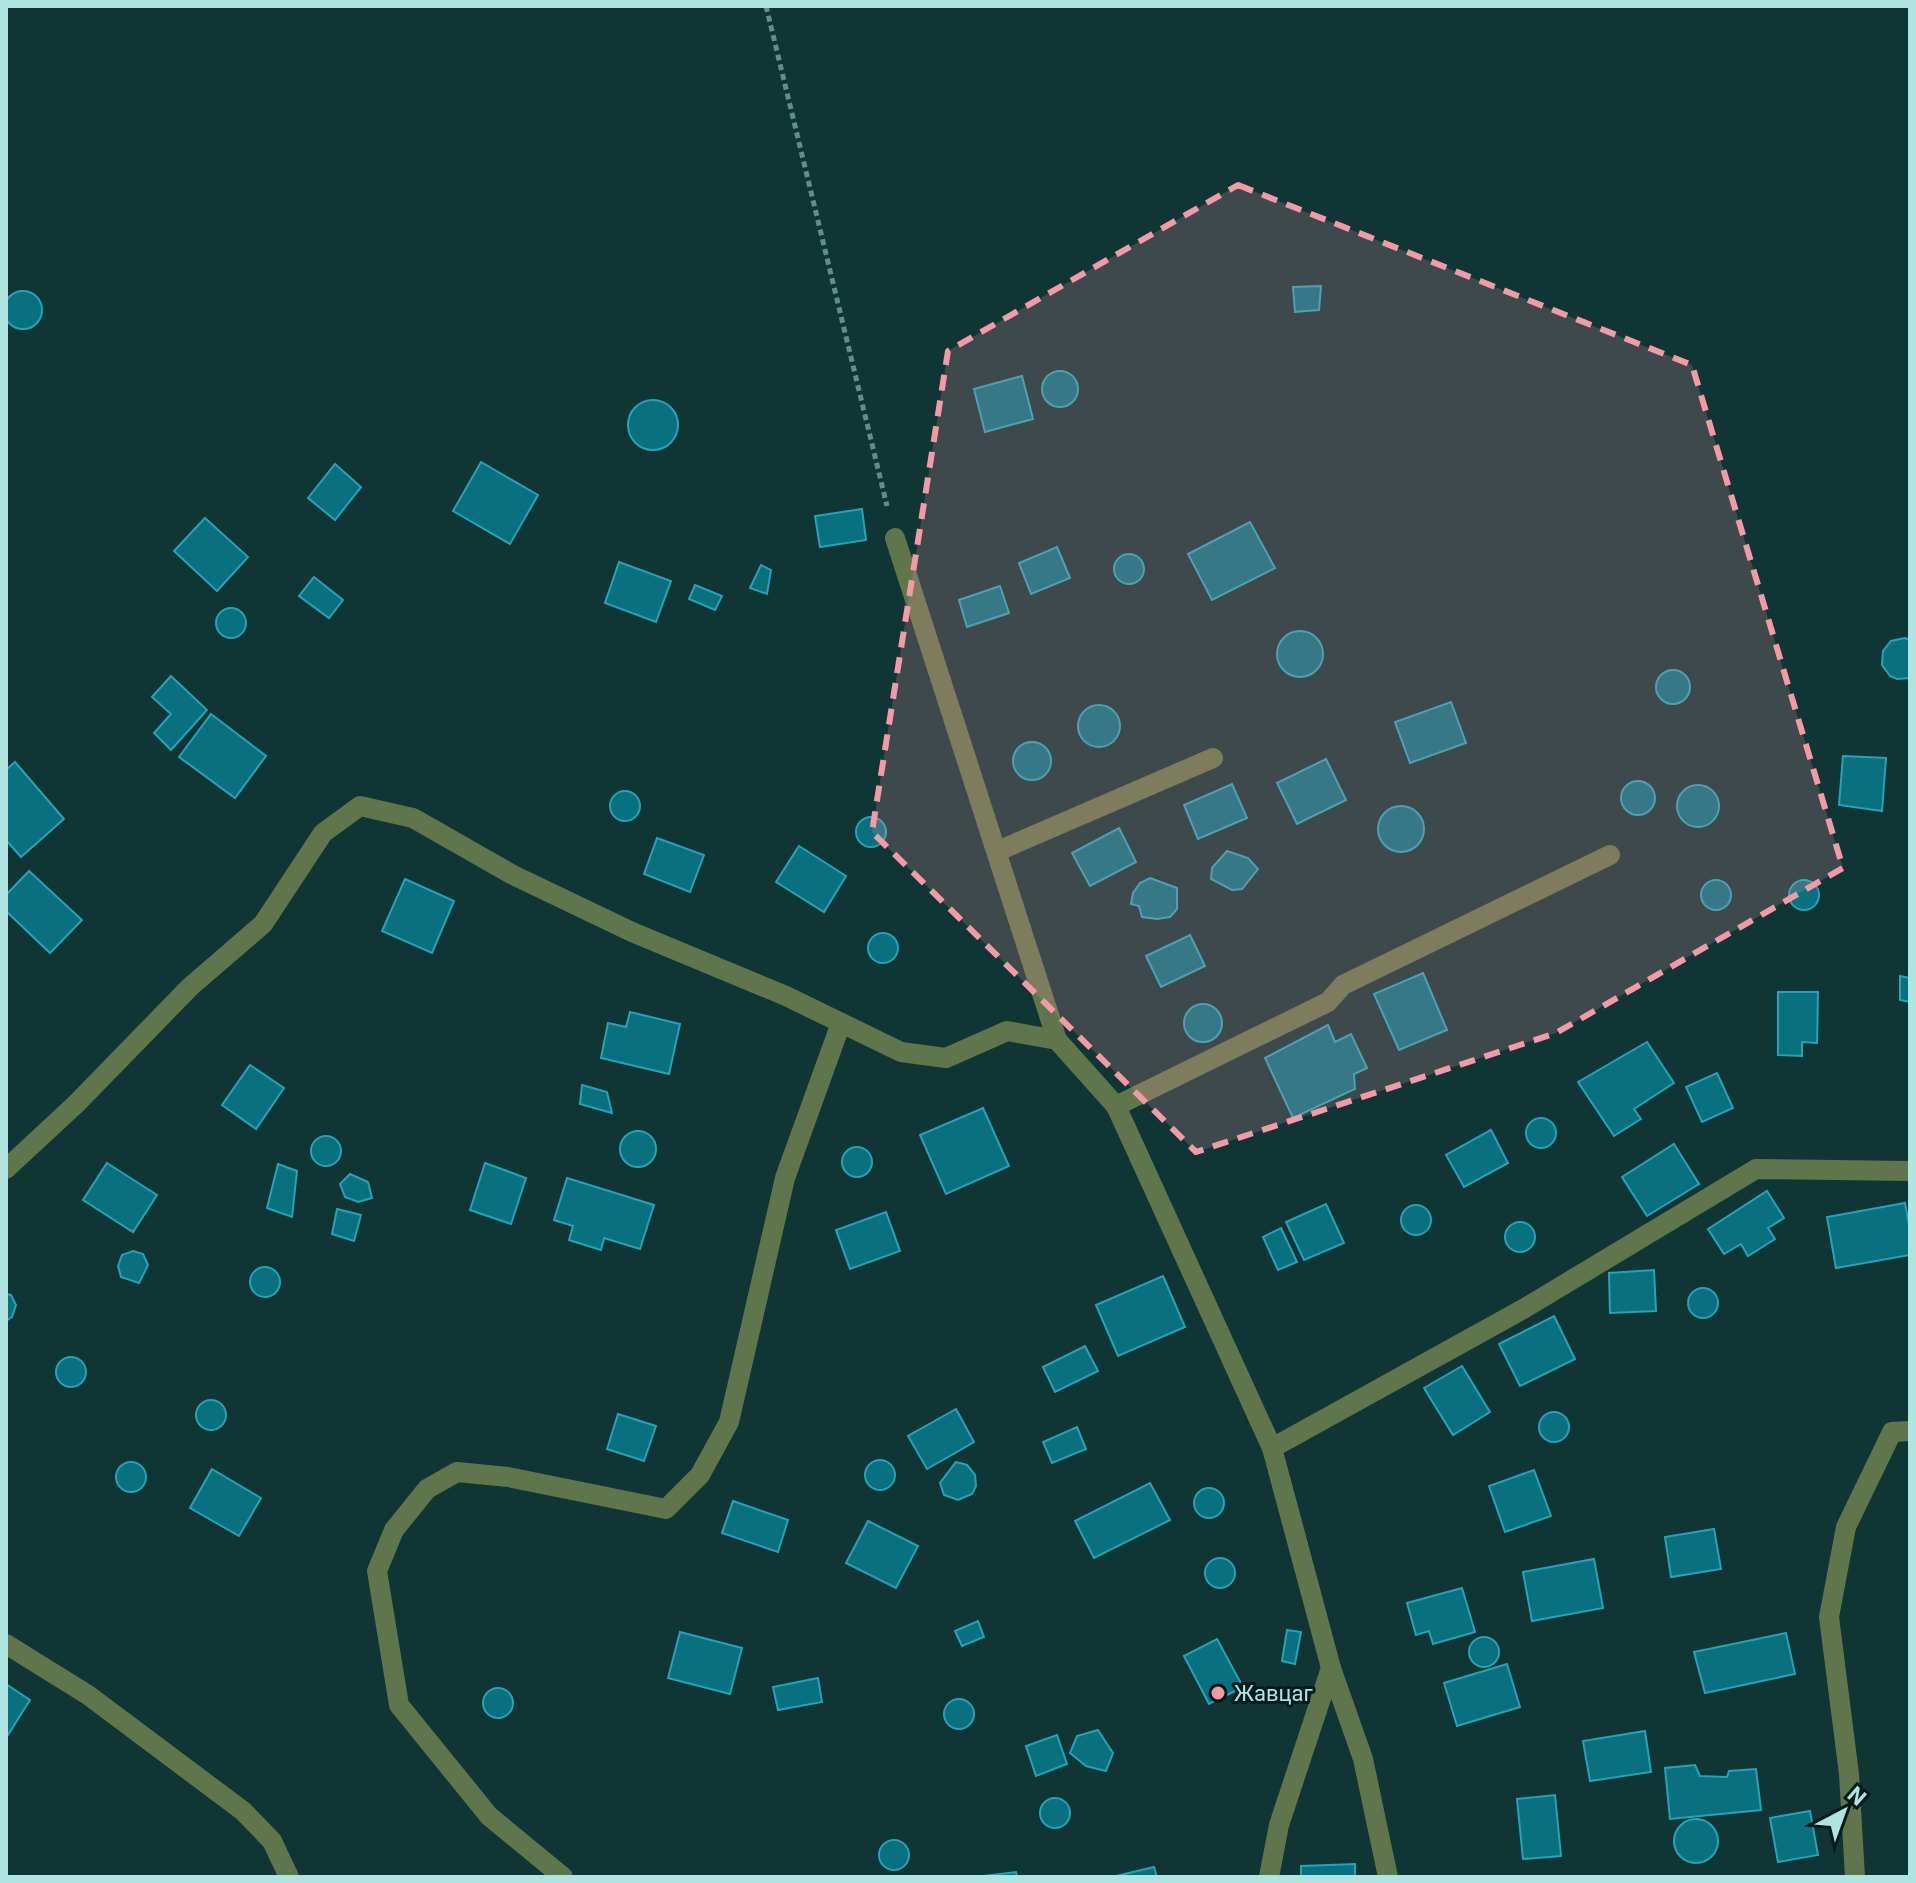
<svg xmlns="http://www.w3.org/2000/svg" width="1916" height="1883" font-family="Roboto,sans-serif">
<rect width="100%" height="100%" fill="#0f3534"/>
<g fill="#08707f" stroke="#25a3b7" stroke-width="2">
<polygon points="1321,286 1319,310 1295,312 1293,287"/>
<circle cx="23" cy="310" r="19"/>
<circle cx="1060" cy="389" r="18"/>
<polygon points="1022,376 1033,419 985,432 974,389"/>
<circle cx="653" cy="425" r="25"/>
<polygon points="481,462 538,495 510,544 453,511"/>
<polygon points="335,464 361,487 335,520 308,498"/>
<polygon points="862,509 866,540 820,547 815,516"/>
<polygon points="205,518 248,557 217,591 174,551"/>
<polygon points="1250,522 1275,568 1212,600 1188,554"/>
<polygon points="1057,547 1070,578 1031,594 1019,563"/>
<circle cx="1129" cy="569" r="15"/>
<polygon points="619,562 671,581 656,622 605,603"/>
<polygon points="761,565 771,570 767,594 750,588"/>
<polygon points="314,577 343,600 329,618 299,596"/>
<polygon points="695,585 722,596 715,610 689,599"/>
<polygon points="1000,586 1009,613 967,627 959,600"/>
<circle cx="231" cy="623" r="15"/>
<circle cx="1300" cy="654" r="23"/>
<polygon points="1905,638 1910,640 1910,678 1897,679 1890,676 1882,665 1883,651 1891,641"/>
<circle cx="1673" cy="687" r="17"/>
<polygon points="171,676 207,710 171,750 154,733 171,714 152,697"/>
<polygon points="1451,702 1466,743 1410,763 1395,722"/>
<circle cx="1099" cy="726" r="21"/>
<polygon points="211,714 266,756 235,798 179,757"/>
<circle cx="1032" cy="761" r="19"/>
<polygon points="1843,756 1886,758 1882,811 1839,805"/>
<polygon points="1326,759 1346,800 1297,824 1277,783"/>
<polygon points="15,762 64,819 21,857 6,840 6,770"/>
<circle cx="1638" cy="798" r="17"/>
<polygon points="1232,784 1247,818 1198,839 1184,805"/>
<circle cx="1698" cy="806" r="21"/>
<circle cx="625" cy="806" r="15"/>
<circle cx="1401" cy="829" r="23"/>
<circle cx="871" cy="832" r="15"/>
<polygon points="1119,828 1136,862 1090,886 1072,853"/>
<polygon points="657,838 704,855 690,892 644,874"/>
<polygon points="799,846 846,876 824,912 776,882"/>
<polygon points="1227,851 1248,858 1258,869 1242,889 1232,890 1211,879 1212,868"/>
<polygon points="29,871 82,920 50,953 6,911 6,895"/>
<polygon points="1150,878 1177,888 1177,909 1170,917 1157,919 1142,917 1139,906 1131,904 1133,893 1140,883"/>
<polygon points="405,879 454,901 432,953 382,931"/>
<circle cx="1716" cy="895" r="15"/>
<circle cx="1804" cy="895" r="15"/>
<circle cx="883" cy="948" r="15"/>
<polygon points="1190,935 1205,966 1161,987 1146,956"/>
<polygon points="1423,973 1447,1030 1399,1050 1374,994"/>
<polygon points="1900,976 1910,978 1910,1002 1900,1000"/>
<polygon points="1778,992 1818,992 1817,1043 1802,1042 1802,1056 1778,1055"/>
<circle cx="1203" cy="1023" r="19"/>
<polygon points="630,1012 680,1024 669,1074 601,1058 608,1023 626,1027"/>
<polygon points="1328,1025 1335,1042 1351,1034 1367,1068 1354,1074 1355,1089 1293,1118 1265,1058"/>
<polygon points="1647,1042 1674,1083 1634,1109 1641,1119 1614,1136 1578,1082"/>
<polygon points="250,1065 284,1088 256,1129 222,1105"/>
<polygon points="1717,1073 1733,1108 1702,1122 1686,1087"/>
<polygon points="582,1085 607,1092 612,1113 580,1104"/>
<polygon points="983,1108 1009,1166 946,1194 920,1135"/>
<circle cx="1541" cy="1133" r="15"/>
<polygon points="1491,1130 1508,1163 1464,1187 1446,1155"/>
<circle cx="638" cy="1149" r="18"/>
<circle cx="326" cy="1151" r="15"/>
<polygon points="1674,1144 1699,1184 1647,1216 1622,1177"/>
<circle cx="857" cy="1162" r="15"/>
<polygon points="107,1163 157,1195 133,1232 83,1200"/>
<polygon points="485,1163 526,1178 511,1224 470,1210"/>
<polygon points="278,1164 297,1171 292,1217 267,1208"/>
<polygon points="350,1174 368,1182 372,1198 358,1202 345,1197 340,1184"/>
<polygon points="567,1178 654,1205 640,1249 604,1238 601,1250 569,1240 573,1226 554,1220"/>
<polygon points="1767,1191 1784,1218 1768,1228 1775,1239 1748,1256 1741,1244 1724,1254 1708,1229"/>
<polygon points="1905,1203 1910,1230 1910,1255 1836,1268 1827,1217"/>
<polygon points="1326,1204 1344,1243 1304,1260 1286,1222"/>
<circle cx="1416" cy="1220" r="15"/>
<polygon points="337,1209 361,1215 354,1241 332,1234"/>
<polygon points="886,1212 900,1251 850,1269 836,1230"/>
<circle cx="1520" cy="1237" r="15"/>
<polygon points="1281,1228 1297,1262 1278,1270 1263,1237"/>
<polygon points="133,1251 143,1254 148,1265 139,1283 121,1277 118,1266 122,1255"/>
<circle cx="265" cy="1282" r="15"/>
<polygon points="1654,1270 1656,1311 1610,1313 1609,1273"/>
<polygon points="1163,1276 1185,1327 1118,1356 1096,1305"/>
<circle cx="1703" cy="1303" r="15"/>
<polygon points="6,1294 11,1295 16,1305 12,1317 6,1321"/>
<polygon points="1554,1316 1575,1359 1520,1386 1499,1344"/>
<polygon points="1085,1346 1098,1371 1055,1392 1043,1367"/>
<circle cx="71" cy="1372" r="15"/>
<polygon points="1462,1366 1490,1412 1453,1435 1424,1388"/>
<circle cx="211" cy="1415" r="15"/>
<polygon points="956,1409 974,1442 927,1469 908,1436"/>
<circle cx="1554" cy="1427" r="15"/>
<polygon points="618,1414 656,1426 644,1461 607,1449"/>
<polygon points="1077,1427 1086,1449 1052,1463 1043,1442"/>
<circle cx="880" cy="1475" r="15"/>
<polygon points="956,1462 967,1465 975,1475 976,1486 972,1494 958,1500 944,1495 940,1483"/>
<circle cx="131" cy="1477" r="15"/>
<polygon points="212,1469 261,1498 239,1536 190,1508"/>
<polygon points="1534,1470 1551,1516 1505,1532 1489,1486"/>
<polygon points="1150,1483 1170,1520 1094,1558 1075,1521"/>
<circle cx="1209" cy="1503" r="15"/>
<polygon points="733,1501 788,1520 778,1552 722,1533"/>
<polygon points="868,1521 918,1546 896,1588 846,1563"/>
<polygon points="1714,1529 1721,1569 1671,1577 1665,1537"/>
<circle cx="1220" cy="1573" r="15"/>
<polygon points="1594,1559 1603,1608 1532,1621 1523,1572"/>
<polygon points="1462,1588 1475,1632 1433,1644 1429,1631 1416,1635 1407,1603"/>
<polygon points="978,1621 984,1637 962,1646 955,1631"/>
<polygon points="1287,1630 1301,1632 1295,1664 1282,1661"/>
<polygon points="680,1632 742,1648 730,1694 668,1678"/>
<polygon points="1786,1633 1795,1674 1705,1693 1694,1652"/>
<circle cx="1484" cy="1652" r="15"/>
<polygon points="1217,1639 1243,1687 1209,1704 1184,1656"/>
<polygon points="1507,1664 1520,1707 1457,1726 1444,1683"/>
<polygon points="818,1678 822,1702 778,1710 773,1687"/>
<polygon points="6,1684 30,1700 6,1738"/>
<circle cx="498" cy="1703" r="15"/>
<circle cx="959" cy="1714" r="15"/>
<polygon points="1098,1730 1113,1753 1106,1771 1086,1766 1070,1753 1077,1736"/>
<polygon points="1645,1731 1651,1772 1590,1781 1583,1741"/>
<polygon points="1057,1735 1067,1764 1036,1776 1026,1746"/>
<polygon points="1695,1765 1700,1776 1727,1777 1729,1771 1756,1769 1761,1810 1670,1819 1665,1768"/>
<polygon points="1555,1795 1561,1856 1523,1859 1517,1799"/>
<circle cx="1055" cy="1813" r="15"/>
<polygon points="1810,1811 1818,1855 1778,1862 1770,1818"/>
<circle cx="1696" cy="1841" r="22"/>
<circle cx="894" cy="1855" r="15"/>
<polygon points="1355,1864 1355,1877 1301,1877 1301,1866"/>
<polygon points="1154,1867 1157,1877 1112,1877"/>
<polygon points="1016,1872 1017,1877 975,1877"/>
</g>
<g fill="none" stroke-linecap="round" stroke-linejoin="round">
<polyline stroke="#618e8b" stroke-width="5" stroke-dasharray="6 4" stroke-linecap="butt" points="766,6 887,506"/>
<g stroke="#5f754c" stroke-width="20">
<polyline points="895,538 1057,1040 1116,1106 1272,1448 1331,1668 1363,1759 1388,1877"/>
<polyline points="998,851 1213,758"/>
<polyline points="1116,1106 1328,1002 1343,985 1610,855"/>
<polyline points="6,1169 76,1104 190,987 263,924 323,833 360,806 413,818 513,875 632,932 786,996 901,1052 946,1058 1007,1031 1057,1040"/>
<polyline points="1272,1448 1525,1308 1756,1169 1910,1171"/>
<polyline points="6,1644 88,1695 243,1811 272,1841 289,1877"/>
<polyline points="563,1877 489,1816 399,1705 377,1571 394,1530 427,1489 457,1472 508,1477 666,1509 700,1475 729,1422 785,1178 841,1023"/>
<polyline points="1269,1877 1279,1825 1331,1668"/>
<polyline points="1855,1877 1849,1774 1829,1617 1846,1527 1892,1432 1910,1431"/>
</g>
</g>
<path fill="#f49aa6" fill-opacity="0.2" stroke="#f49aa6" stroke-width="6" stroke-dasharray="16 10" stroke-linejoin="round" d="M1238,185L1692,365L1843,868L1556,1033L1196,1152L872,832L948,351Z"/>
<circle fill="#f49aa6" stroke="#021b1a" stroke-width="3" cx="1218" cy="1693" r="8"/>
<g text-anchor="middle" stroke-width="6" stroke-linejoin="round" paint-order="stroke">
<g font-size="22" fill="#b0e4e0" stroke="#021b1a" text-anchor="start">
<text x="1234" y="1701">Жавцаг</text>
</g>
</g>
<rect width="1916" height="1883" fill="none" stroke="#b0e4e0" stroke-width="16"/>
<g transform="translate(1844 1811) rotate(41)" stroke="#021b1a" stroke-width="6" paint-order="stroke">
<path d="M0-6L14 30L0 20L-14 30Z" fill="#b0e4e0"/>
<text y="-12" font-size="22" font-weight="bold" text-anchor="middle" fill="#b0e4e0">N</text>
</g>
</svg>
